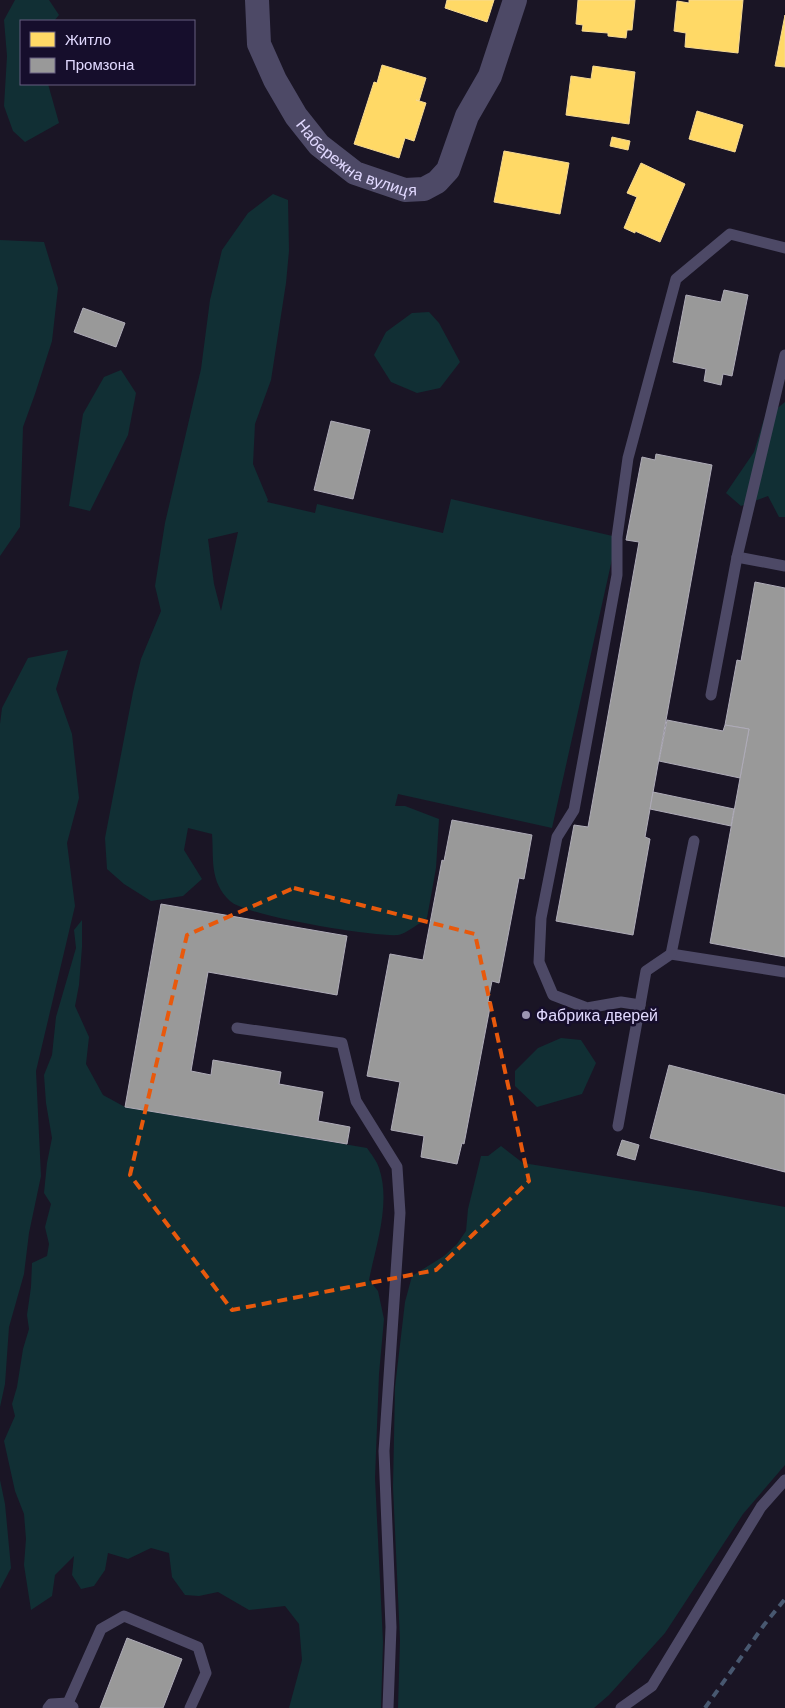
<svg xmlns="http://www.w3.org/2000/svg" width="785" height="1708" font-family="Helvetica,sans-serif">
<rect width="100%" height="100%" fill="#1a1525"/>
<g fill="#112f34" fill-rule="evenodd">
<polygon points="15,0 49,0 59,15 54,21 21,21 21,84 48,84 59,123 25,142 13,131 4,106 7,56 4,20"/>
<path d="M273,194L288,200L289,251L286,283L271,380L255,424L253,464L268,500L267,502L315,513L317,504L443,533L451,499L617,537L552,828L398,794L395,806H405L439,819L436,868L427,918C420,923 405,934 398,935C374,937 246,916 230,901C209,881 214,859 212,834L188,828L184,850L202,879L183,896L151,901L124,884L107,869L105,838L133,692L141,659L161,611L155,586L165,523L201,369L210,300L222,250L248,213ZM238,532L221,611L214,584L208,539Z"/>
<polygon points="0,240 44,242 58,288 52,341 35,394 23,427 20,527 0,556"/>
<polygon points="429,312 439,323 460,362 440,388 417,393 391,382 374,355 386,332 412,313"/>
<polygon points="121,370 136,393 128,435 90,511 69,506 83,414 104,377"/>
<polygon points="785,402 785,517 779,517 768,496 741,506 726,493 754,452 764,419"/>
<polygon points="68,650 56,689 72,734 79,798 67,843 75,906 36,1071 41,1176 29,1233 24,1274 9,1327 5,1384 0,1407 0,724 2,708 28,658"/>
<path d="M82,920V947L79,985L75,1006L89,1037L86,1064L103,1095L125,1107L367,1148C371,1154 377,1161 379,1168C391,1203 376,1245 369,1280L378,1291L384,1319L379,1374L375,1478L383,1642L381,1708H289L302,1660L299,1624L285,1606L249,1610L218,1592L199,1596L185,1595L172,1577L169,1553L151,1548L128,1559L108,1553L105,1570L94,1586L81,1589L72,1575L74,1556L55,1575L52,1596L31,1610L24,1565L26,1539L24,1514L15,1491L4,1441L15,1416L12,1404L17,1387L23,1349L29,1329L27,1315L31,1287L32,1263L47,1256L49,1244L45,1227L51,1204L44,1193L47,1163L52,1138L46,1103L44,1075L52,1055L56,1017L76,948L74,930Z"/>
<polygon points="561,1038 581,1040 596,1063 582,1094 537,1107 515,1086 515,1071 538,1048"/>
<polygon points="501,1146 523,1163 703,1192 785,1207 785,1465 743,1514 665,1633 609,1695 594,1708 398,1708 400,1640 393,1487 395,1387 405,1302 412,1276 444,1256 457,1244 466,1231 468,1209 481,1156 488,1156"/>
<polygon points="0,1480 5,1504 11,1568 0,1589"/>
</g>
<g fill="#ffd966" stroke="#f6d994">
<polygon points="447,0 494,0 487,22 445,8"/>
<polygon points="578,0 635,0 632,30 627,30 626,38 608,36 608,33 582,31 583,25 576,24"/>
<polygon points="689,0 743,0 738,53 685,47 686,33 674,31 677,1 689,3"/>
<polygon points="785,15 785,67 775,66"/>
<polygon points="382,65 426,78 419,101 416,100 426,103 414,141 405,138 399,158 354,144 374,82 377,83"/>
<polygon points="593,66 635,72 629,124 566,115 571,76 591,79"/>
<polygon points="697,111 743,125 735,152 689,139"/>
<polygon points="612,137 630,141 628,150 610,146"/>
<polygon points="504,151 569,163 560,214 494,202"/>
<polygon points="641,163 685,184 660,242 635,231 635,233 624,228 637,197 627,193"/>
</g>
<g fill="#999" stroke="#afacb8">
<polygon points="724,290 748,295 732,376 723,374 721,385 704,381 706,369 673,362 686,295 721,302"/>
<polygon points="83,308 125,323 116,347 74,332"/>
<polygon points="331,421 370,430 353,499 314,490"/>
<polygon points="656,454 712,465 650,809 645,837 650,839 633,935 556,921 574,825 588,827 639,542 626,540 642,457 655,460"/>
<polygon points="755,582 785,588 785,957 710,943 749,729 725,725 737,660 741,661"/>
<polygon points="667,720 723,731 725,725 749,729 740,778 659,761"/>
<polygon points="653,792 734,809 731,826 650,809"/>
<polygon points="452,820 532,835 524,879 519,878 499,983 492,981 488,1001 491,1002 464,1144 462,1143 457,1164 421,1157 424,1136 391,1130 400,1082 367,1076 390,954 423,960 442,860 444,861"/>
<polygon points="161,904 347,936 337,995 208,972 191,1071 211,1075 213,1060 281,1072 279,1084 323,1092 318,1121 350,1127 347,1144 125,1107"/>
<polygon points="669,1065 785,1095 785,1172 650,1138"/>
<polygon points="622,1140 639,1145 635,1160 617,1155"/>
<polygon points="127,1638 182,1659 163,1708 100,1708"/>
</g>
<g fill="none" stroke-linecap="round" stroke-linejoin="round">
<g stroke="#4d4966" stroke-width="11">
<polyline points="737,557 785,566"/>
<polyline points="711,695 737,557 785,355"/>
<polyline points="671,954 785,972"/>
<polyline points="640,1005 646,971 671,954 694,841"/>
<polyline points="237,1028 342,1043 356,1101 397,1167 400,1213 384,1451 391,1627 388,1708"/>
<polyline points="618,1126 640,1005 621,1002 587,1008 553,995 539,962 541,918 557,837 574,810 617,575 617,537 628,458 676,279 730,234 785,248"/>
<polyline points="68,1703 101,1629 124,1616 198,1647 206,1673 190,1708"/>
<polyline points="48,1708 51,1704 68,1703 73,1707"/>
<polyline points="621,1708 652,1686 761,1507 785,1480"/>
</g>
<path stroke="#4d4966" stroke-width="24" id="s1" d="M257,0L259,44L275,80L296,116L319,145L355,173L405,190L424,189L437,182L448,170L467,116L490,76L515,0"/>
<polyline stroke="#485870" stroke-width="4" stroke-dasharray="8 6" stroke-linecap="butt" points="705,1708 764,1625 785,1599"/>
</g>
<path fill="none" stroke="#e8590c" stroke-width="4" stroke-dasharray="10 6" stroke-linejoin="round" d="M294,888L475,934L529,1181L436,1270L232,1310L130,1175L187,935Z"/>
<circle fill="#9b94b3" stroke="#160e2c" stroke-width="2" cx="526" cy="1015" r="5"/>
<g text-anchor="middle" stroke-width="5" stroke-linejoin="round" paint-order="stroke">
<g font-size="16" fill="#e1d9ff" stroke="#160e2c">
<text dy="6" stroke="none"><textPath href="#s1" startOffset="202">Набережна вулиця</textPath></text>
</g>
<g font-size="16" fill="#e1d9ff" stroke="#160e2c" text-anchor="start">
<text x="536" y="1021">Фабрика дверей</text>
</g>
</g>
<rect x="20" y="20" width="175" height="65" fill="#160e2c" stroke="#675f80"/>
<rect x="30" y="32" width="25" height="15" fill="#ffd966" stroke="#675f80"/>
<text x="65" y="45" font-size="15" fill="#e1d9ff">Житло</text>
<rect x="30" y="58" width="25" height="15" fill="#999999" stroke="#675f80"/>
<text x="65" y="70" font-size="15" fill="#e1d9ff">Промзона</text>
</svg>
